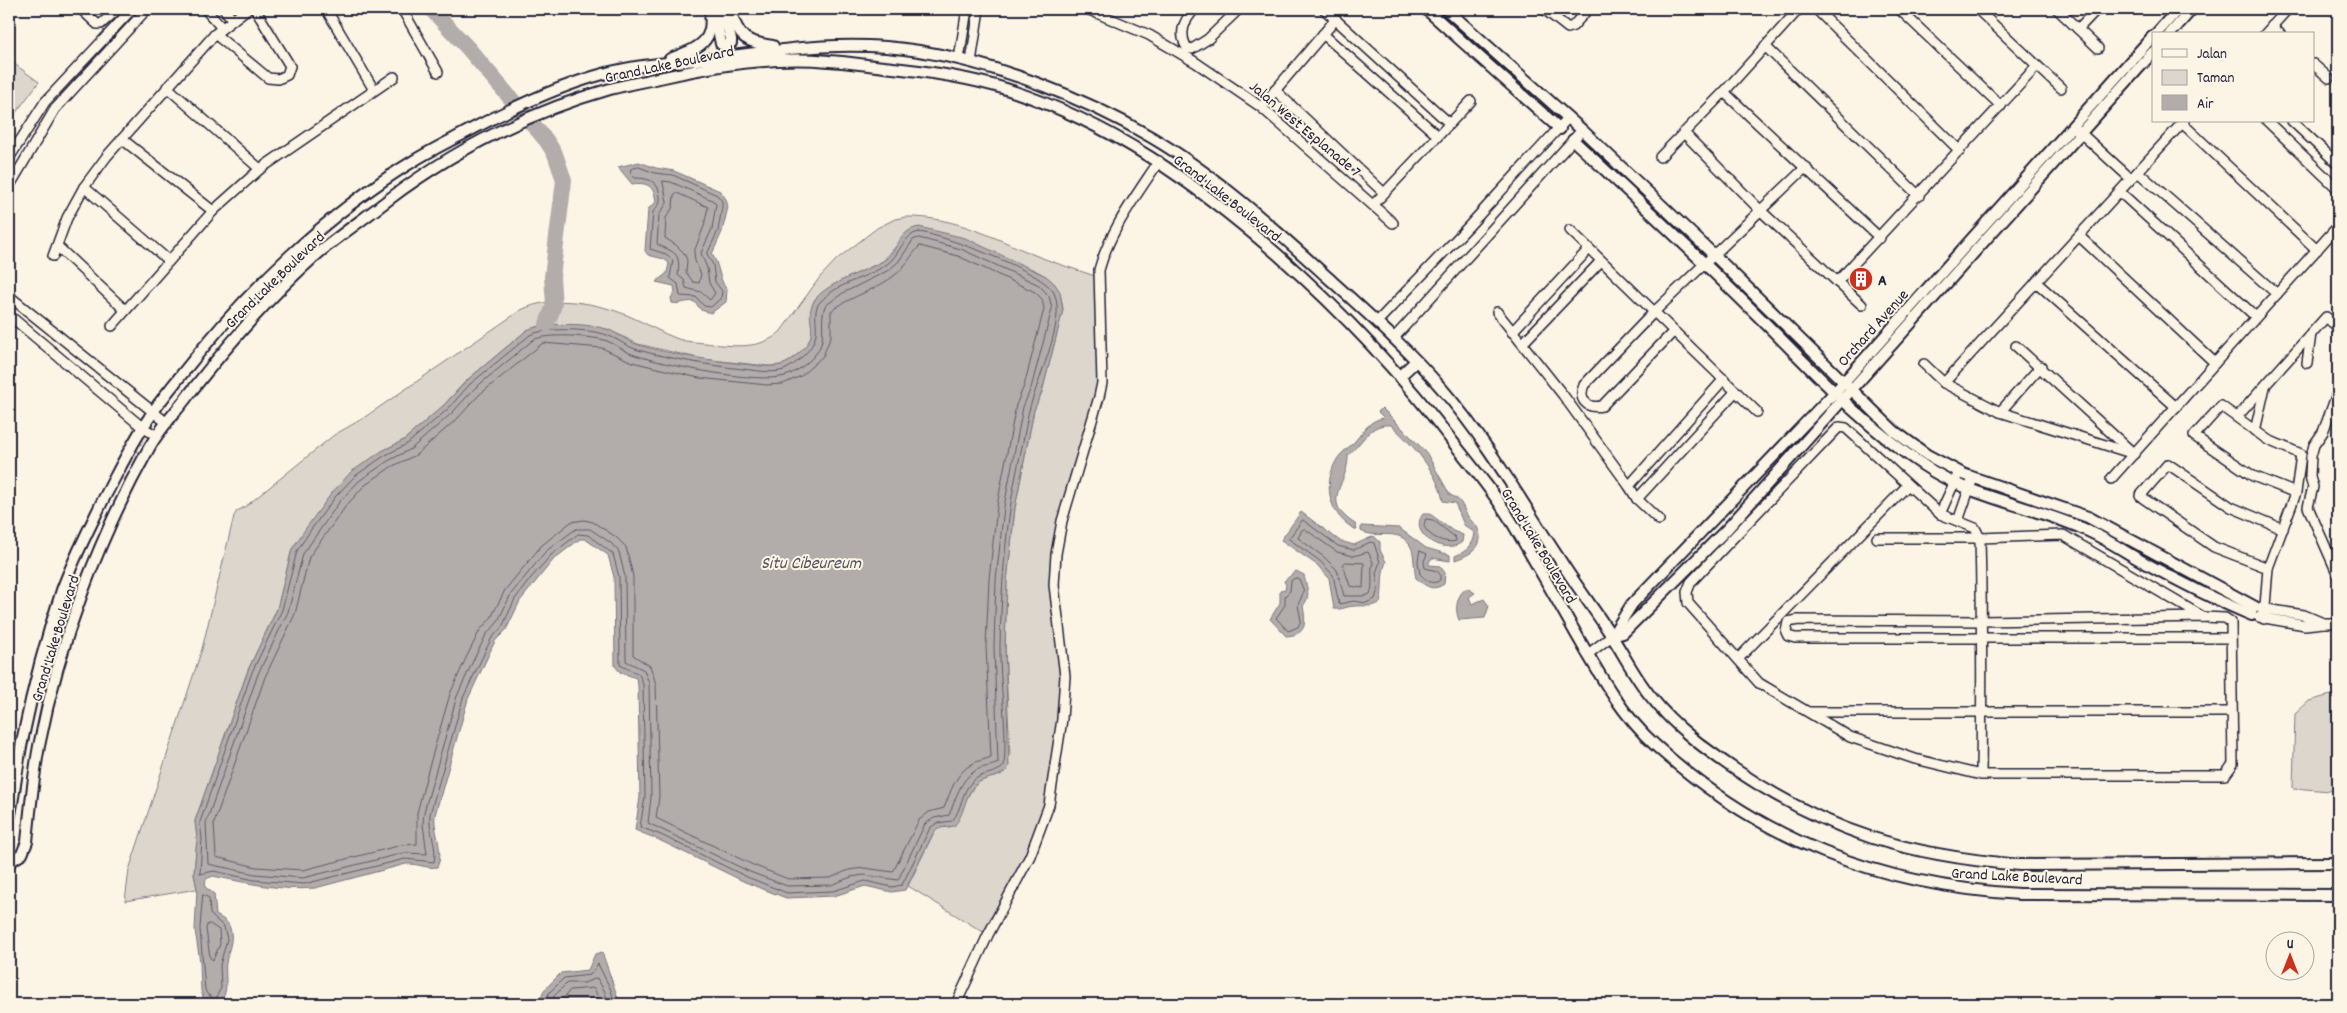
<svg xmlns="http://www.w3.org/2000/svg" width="2347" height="1013" font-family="Dekko,sans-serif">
<rect width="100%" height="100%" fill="#fcf5e5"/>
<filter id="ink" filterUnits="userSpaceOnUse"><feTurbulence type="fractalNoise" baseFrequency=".02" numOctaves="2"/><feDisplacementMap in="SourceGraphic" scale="10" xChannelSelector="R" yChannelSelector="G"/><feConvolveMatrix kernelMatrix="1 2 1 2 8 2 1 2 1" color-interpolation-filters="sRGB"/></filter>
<g filter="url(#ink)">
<g fill="#dcd6cc" stroke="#7f7c84">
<polygon points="9,60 39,82 15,114 9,109"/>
<path d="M906,217C954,216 994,238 1037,256C1057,264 1078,270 1098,277L1102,383L1062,521L1054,585L1065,676L1045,818L988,935L908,886L934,832L938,828L950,827L974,786L982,780L1001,775L1010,755L1005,647L1007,581L1015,508L1034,410L1042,392L1063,310C1062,296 1057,286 1046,277C1024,257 931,249 898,244L883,261L837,283L815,299L812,307V332L808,345L790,361L782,365L768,366L702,359L638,344L607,329L547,324L527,330L466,381L444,405L404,440L382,451L292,549L277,609L248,670L195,821L197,838L194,874L197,889L125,901L129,870L202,649L234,516L237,511L245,507L334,435L362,419L521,310C553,294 598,303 629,316C646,323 661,333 678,339C686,342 696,342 705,343C730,346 761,351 781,331L820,277L837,259L877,228L895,219Z"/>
<polygon points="2338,693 2338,784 2330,791 2293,788 2295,714 2309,701"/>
</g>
<g fill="#b2adab" stroke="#78757e">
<path d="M639,162L656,168L674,171L720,191L726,199L728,207L722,232L712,254C720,266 718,278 727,290L726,302L711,313L701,310L695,302C686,300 681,305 672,303L671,298L675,292L674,286L656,282L667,273L669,263L664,259L648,255L645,251L648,209L656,202C654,186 648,182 632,184L618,167Z"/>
<path d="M919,227L965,238L1046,276L1055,284L1060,292L1063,310L1042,392L1034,410L1015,508L1007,581L1005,647L1009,767C1003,779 985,776 975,785C964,796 965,815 954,826L938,828L934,832L905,890L892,892L865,886L834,896L786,898L745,882L659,840L635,830L640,797L638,685L636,678L620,672L615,666L614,577L608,555L585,539H580L554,559L520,601L506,630L495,641L468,699L435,815C433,831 445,853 437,867C427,869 417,863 406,864L315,888C280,891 248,883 213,876L206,879L205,887L214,894L216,915C221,918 228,921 230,928C234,941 228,950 226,963C224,975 232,1001 213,1004L203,997L201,991L200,962L195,930L197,889L194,874L197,838L195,821L248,670L277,609L292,549L306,528L331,494L351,472L382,451L404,440L444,405L466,381L527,330C544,322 591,323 609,330C619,334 628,342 639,345C673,355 708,360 743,364C755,365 769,368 781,365C787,364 792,359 797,355C825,330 802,322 814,301C825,283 865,272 883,261C900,250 897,231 919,227Z"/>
<path d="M1382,408L1426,452L1450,495C1461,499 1462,505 1467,515C1470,520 1474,523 1477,527C1487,545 1471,555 1455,560V556C1467,551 1473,546 1475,533L1464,525L1455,503L1443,501C1438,472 1412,444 1391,425C1369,423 1364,442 1348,455C1349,485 1318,500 1355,524L1357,530C1330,518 1322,486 1336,461C1341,452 1349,448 1355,441C1365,430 1369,420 1384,418L1378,412Z"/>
<path d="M1301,512L1340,541L1354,545L1374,536L1380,542V550L1386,562C1380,576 1384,588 1380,603C1367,608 1367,605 1355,606C1347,606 1342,610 1334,609L1329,578L1317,565L1281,540Z"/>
<path d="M1430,514L1453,531L1463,535L1462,542C1446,556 1407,535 1423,514Z"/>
<path d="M1361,526L1399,528L1426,548L1450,555V561L1432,558L1429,562V565L1440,566L1445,573L1444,584C1432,592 1426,586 1416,578C1414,570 1414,551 1411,547C1400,526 1377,540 1361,531Z"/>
<path d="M1296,571L1304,575C1306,588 1312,594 1303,606C1306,623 1307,635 1286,636L1270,619L1280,603V590L1285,589L1286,585L1284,581Z"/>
<path d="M1467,588L1475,593L1469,597L1472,604L1484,599L1489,606L1485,618L1459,620C1454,609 1457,594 1467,588Z"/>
<polygon points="602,952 620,1004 539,1004 544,990 561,973 588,970 595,954"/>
</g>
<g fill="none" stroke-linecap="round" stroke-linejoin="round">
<g stroke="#5c5a68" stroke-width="1">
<path d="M639,167L655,173L673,175L717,195L722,201V207L718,231L707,254L713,265L715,282L722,291L721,298L711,307L704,306L696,297L680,296L678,284L670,278L673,260L666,254L650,249L653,212L660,203C661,184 653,178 635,178L630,173L631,169Z"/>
<path d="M663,181L671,182L712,200L716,204L712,229L701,253L707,268L709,283L715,293L710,300L701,292L686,288L684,280L678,275C681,251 674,253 657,244L659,215L667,203Z"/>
<polygon points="677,193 708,207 704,226 694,252 695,261 701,274 699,283 693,282 686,272 687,260 684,253 676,245 665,238 666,218 673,207 674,195"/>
<path d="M919,232C943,235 1045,272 1054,293C1068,322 1032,388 1027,420C1022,450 1014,479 1010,509C1004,554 1001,599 1000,645C999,685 1008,726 1004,766C996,775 981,772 972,782C961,792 962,810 952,821L937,823L930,828L902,885L892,887L865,881L833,891L787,893L747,877L661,835L640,827L645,797L643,684L639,674L620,665L619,577L613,554L588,535L578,534L551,555L530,579L515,599L502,627L491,639L463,698L430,814C428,830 438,848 434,862L405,859L304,884L254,880L214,871L200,874L202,838L200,822L252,672L282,610L297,551L310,531L335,497L355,476L384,456L407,444L448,409L469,385L530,335C545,327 591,329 607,335C618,339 627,347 638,350C672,359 707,365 742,369C755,370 771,374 784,370C791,367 797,362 802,357C828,334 808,316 820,302C836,283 865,279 886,265C900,256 902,235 919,232Z"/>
<path d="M919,238L961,249L1039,285L1049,296L1052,309L1031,388L1023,407L1004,507L996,580L994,647L998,763C991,767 982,766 975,771C959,781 956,799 949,815L934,818L925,824L898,880L864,875L851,877L831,885L787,886L750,872L648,823L651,797L649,683L644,670L626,661L625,577L619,552L611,543L590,529H576L546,551L511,594L497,623L486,635L473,661L457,696L424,812L423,824L427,854L404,853L303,878L255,874L208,864L206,823L258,674L288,612L303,554L340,501L359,481L388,461L411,449L452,413L474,389L533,340C547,333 588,336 604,340C615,343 624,352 635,355C664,365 757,384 785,376C796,373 811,361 818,351C827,336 819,321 825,306L843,293L889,270L899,261L913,240Z"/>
<path d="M920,246L958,256L1035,292L1042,299L1044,309L1024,386L1016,405L997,506L989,579L986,646L991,757C985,760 978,760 972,764C955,774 951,791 944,808L929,812L919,820L893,872L864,868L849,870L830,878L788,879L753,865L656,818L659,797L656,684L650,666L633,655V576L626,547L616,537L593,522L584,520L571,522L541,546L505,590L491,618L480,630L466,658L450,694L427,774L417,813V844L402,845L303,870L256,867L216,857L214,823L265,677L295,614L309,557L346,506L364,486L391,467L416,455L458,418L479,395L543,343L602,348L632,362L699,378L767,385L783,384L801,376L823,356L831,336V311C851,296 878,289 895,275C906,267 911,254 920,246Z"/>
<path d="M1426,519L1433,520L1455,537L1456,541C1445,544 1428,537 1424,526Z"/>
<polygon points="1303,520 1338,546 1354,550 1370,542 1374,543 1380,562 1376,573 1378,589 1375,599 1366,603 1354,601 1339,604 1333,575 1320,561 1289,539"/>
<path d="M1305,529L1337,552L1353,556L1368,552L1373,562C1370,573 1374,584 1370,594L1365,596H1344L1337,570L1324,557L1298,538L1302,530Z"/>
<path d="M1420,551L1427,554L1424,561L1425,568L1437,571L1440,574V580C1432,586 1426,580 1420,574L1418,562Z"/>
<polygon points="1346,562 1364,563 1363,588 1350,586 1343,565"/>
<polygon points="1296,578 1299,579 1304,591 1298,605 1301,620 1298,627 1288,631 1276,618 1285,605 1285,596 1290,591 1291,581"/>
<polygon points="203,895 209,898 210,914 224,927 227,939 220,965 221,988 215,999 207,994 205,990 200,929"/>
<polygon points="210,924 219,930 220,944 213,960 210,958 206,929 207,925"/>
<polyline points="544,1004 549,993 564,978 590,975 598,964 611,990 615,1004"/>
<polyline points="551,1004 554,996 567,983 584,983 597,978 605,992 608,1004"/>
<polyline points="559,1004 570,990 594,988 601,1004"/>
</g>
<polyline stroke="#b2adab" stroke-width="16" points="431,9 467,47 546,140 555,154 564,180 552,277 554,305 547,324"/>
<g stroke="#22223b" stroke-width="12">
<g id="minor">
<polyline points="81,9 97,24 101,24 118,9"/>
<polyline points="205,9 222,28"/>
<polyline points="224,9 232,19"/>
<polyline points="326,9 374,90"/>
<polyline points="402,9 438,72"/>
<polyline points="1087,9 1149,35 1195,62 1261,107 1393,223"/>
<path d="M1195,9C1184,20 1178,33 1187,48L1192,49L1208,39L1239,9"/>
<polyline points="1324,9 1449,123"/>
<polyline points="1544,9 1568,28 1573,26 1588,9"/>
<polyline points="1816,9 1960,151"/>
<polyline points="1899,9 2001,106"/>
<polyline points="1977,9 2061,88"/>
<polyline points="2057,9 2098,48"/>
<polyline points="2272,26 2280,34"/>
<polyline points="2078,29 2097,9"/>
<polyline points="215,34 268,78 278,79 287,75 290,66 255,9"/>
<polyline points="1323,34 1437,135"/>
<polyline points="2265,34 2286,11"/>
<polyline points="1765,46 1919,196"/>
<polyline points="959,59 967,9"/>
<polyline points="971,62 979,9"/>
<polyline points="2313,64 2329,78"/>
<polyline points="167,87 260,169"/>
<polyline points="1275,90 1384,193"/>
<polyline points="1724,92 1880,238"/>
<polyline points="1261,107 1336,19"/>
<polyline points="2267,121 2338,189"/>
<polyline points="2292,121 2338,164"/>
<polyline points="2182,123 2317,250"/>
<polyline points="2073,126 2131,179"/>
<polyline points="1684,133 1760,210 1862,305"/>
<polyline points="122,139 213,211"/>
<polyline points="1660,157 1724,92 1799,9"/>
<polyline points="9,158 45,102 132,9"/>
<polyline points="2138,172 2277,294"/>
<polyline points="9,187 55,109 147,9"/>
<polyline points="84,187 169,261"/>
<polyline points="2120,192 2256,317"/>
<polyline points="1373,205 1471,101"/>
<polyline points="1570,230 1757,412"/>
<polyline points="2079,236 2215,363"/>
<polyline points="57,246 125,310"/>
<polyline points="53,256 67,218 84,187 107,156 215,34 247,9"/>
<polyline points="1837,282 2037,66"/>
<polyline points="2036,282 2176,407"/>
<polyline points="9,296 167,423"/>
<polyline points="1497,312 1563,395 1629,486 1637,499 1659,520"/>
<polyline points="9,315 142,427 157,436"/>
<polyline points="1377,322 1468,227 1568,118"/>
<polyline points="112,326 213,211 260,169 394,77"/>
<polyline points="1512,332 1589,249"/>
<path d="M1673,332L1602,406C1586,409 1578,399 1584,385L1653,313L1806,167"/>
<polyline points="1394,338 1582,130"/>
<polyline points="1523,343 1601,261"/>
<polyline points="2016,346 2132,452"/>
<polyline points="2307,363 2311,334"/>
<polyline points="1924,364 1944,383 2000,412 2134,454"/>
<polyline points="1944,383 2184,121"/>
<polyline points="2338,391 2323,432 2314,445 2311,456 2310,476 2313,487 2308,507 2338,575"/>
<polyline points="2000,412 2041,366"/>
<polyline points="2237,417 2326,317 2334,324"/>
<polyline points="2255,431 2265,387"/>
<polyline points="2111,479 2338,226"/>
<polyline points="1629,486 1724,379"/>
<polyline points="1637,499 1736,391"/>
<polyline points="1940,514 1959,472"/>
<polyline points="1958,521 1973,478"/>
<polyline points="1877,538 1980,538 2063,535 2203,617"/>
<polyline points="2268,568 2214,547 2140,496 2168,464 2231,507 2283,529"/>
<polyline points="2259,617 2305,625 2323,623 2304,615 2260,608"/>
<polyline points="2264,619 2268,568 2296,493 2301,454 2268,440 2221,406 2194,436 2253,476 2296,493"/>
<polyline points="2323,623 2338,623"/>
<polyline points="1588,654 1612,636"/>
<polyline points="1738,659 1907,486"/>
<polyline points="1809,712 2231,712"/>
<path d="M1981,775C1982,696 1982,617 1980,538L1975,528L1940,514L1846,428L1839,427L1691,582L1687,592L1688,603L1759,683L1850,737L1915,759L1981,775H2225L2233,764L2231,622L2225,618L2203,617L1982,621L1798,620L1788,622L1786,632L1788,636L1795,638H2231"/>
<path d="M956,1004L988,935L1030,856L1049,805L1062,719L1065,676L1054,585L1056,554L1062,521L1099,397L1102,383L1099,270C1110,230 1136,196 1159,161"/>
</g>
</g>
<g stroke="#22223b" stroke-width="14">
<g id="tertiary">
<polyline points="714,9 721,44 726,46 731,43 731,39 723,9"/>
<polyline points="1426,9 1560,129"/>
<polyline points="1446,9 1582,130 1714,255 1894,431 1927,455 1963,474 2088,517 2255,607"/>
<path d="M731,12C739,39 746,42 773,46"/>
<polyline points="2156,34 2178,9"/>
<polyline points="2170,34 2192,9"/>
<path d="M670,59C697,49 717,42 709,9"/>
<path d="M1573,140C1634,197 1695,253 1754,312C1808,365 1859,423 1923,465C1970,497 2027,505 2079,527C2100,535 2119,548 2138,559C2176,580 2212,599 2252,615"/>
<polyline points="1399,377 1416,361"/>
<polyline points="1612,636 1632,604 1835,392 2153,36"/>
<polyline points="1612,636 1623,633 1728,528 2153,52"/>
<path d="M9,819C15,792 17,764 23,737C33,688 46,638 62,590C73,560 88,531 102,502C117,474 131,444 149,418C159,402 171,388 182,374C246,292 326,214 415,160C435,148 456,138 476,127C516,106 559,86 603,74C643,63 685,62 726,57C792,48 853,40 919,51C995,63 1085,98 1151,137C1214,174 1270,225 1324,274C1365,311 1407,348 1443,390C1488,442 1522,503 1560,560C1575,584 1592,606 1607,629C1623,652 1634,677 1652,698C1675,727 1705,749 1736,770C1830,833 1907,855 2020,865L2338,863"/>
<path d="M9,862L22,854L27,842C30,810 33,778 39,746C59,643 98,539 149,448C160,428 177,411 190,393C230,342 273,292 322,250C343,233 366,217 388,200C454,150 530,112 610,89C628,84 646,81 664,77C718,65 774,56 829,61C847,62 866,65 884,67C925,71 967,77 1006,89C1112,123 1194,182 1277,254C1343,312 1403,376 1456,446C1476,471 1497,497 1513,524C1534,560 1555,596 1575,632C1598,672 1621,714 1655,745C1761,841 1878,885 2019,894L2338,895"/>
</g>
</g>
<use href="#minor" stroke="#fcf5e5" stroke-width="9"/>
<use href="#tertiary" stroke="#fcf5e5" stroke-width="10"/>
</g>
</g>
<defs>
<g id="building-disc" transform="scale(1.25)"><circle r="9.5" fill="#c8321e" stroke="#fcf5e5"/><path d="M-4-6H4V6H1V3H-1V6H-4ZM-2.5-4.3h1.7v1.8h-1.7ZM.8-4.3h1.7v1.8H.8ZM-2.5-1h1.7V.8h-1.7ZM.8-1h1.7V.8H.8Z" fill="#fff"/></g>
</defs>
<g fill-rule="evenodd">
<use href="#building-disc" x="1861" y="279"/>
</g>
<g text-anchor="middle" stroke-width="4" stroke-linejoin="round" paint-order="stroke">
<g font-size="16" fill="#22223b" stroke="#fcf5e5">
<text transform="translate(669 63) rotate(-12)" y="6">Grand Lake Boulevard</text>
<text transform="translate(1306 128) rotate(40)" y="6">Jalan West Esplanade 7</text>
<text transform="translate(1228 197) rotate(38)" y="6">Grand Lake Boulevard</text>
<text transform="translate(274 279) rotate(-44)" y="6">Grand Lake Boulevard</text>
<text transform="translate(1872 327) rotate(-48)" y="6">Orchard Avenue</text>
<text transform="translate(1540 545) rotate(59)" y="6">Grand Lake Boulevard</text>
<text transform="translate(54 638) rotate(-73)" y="6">Grand Lake Boulevard</text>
<text transform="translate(2017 875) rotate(3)" y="6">Grand Lake Boulevard</text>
</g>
<g font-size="16" font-weight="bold" fill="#22223b" stroke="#fcf5e5" text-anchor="start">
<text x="1878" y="285">A</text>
</g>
<g font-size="18" font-style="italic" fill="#545362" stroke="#fcf5e5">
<text x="811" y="568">Situ Cibeureum</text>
</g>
</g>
<rect width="2347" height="1013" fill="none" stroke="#fcf5e5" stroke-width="30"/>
<rect x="15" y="15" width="2317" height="983" fill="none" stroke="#22223b" stroke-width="2" filter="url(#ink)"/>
<rect x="2152" y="32" width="162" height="90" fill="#fcf5e5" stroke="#a5a1a1"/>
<rect x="2162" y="49" width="25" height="8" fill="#fcf5e5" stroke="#a5a1a1"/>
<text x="2197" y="58" font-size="15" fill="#22223b">Jalan</text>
<rect x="2162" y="70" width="25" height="15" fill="#dcd6cc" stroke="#a5a1a1"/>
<text x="2197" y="82" font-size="15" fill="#22223b">Taman</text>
<rect x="2162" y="95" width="25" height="15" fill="#b2adab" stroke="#a5a1a1"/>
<text x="2197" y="108" font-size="15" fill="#22223b">Air</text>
<g transform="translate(2290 956)"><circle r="24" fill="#fcf5e5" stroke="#a5a1a1"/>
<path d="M0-4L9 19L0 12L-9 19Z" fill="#c8321e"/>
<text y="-8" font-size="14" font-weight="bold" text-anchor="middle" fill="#22223b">U</text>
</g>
</svg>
